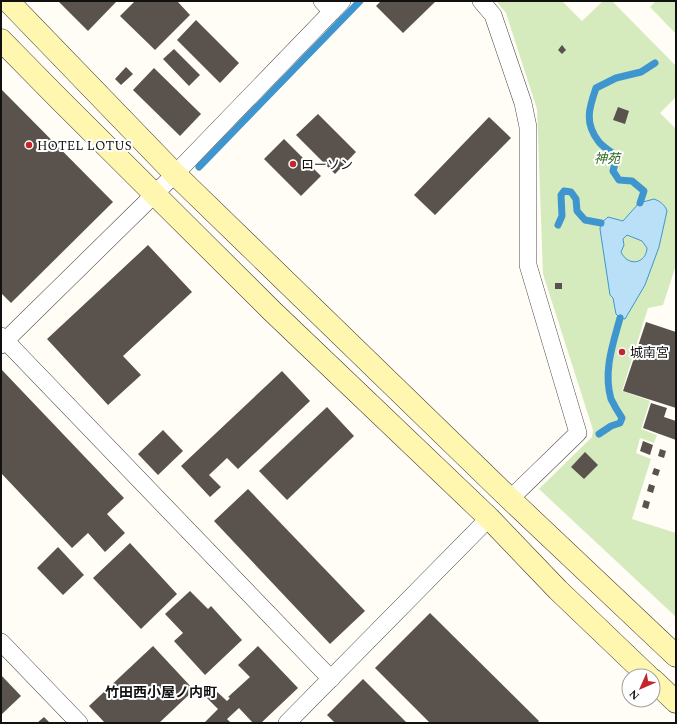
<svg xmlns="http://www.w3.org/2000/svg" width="677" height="724" font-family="Spectral,'Noto Sans JP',serif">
<rect width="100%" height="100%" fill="#fffdf5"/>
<g fill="#d5ebbd">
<polygon points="496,1 562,1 582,21 603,1 612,1 676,66 676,97 660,113 676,129 676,265 663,305 648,308 622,391 650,401 641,429 657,435 654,443 640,438 636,453 651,459 632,519 676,533 676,617 539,489 592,437 593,430 543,274 537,109 506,13"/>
<polygon points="656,1 676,1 676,34 650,7"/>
</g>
<path fill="#b9e0f7" stroke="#3f96cf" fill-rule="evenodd" d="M654,199C660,201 665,205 667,211L659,247L645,285L625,319L620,318L616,314L613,298L610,295L600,229L601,223L608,217L623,221L639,203ZM627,235L642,241L647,248C646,264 628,267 621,252L624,245L623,239Z"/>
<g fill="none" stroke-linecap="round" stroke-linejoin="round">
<g stroke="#3f96cf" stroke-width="7">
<polyline points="199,167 360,1"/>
<path d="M640,203L644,191L632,181L619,180L613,171L617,156C611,152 603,147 599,142C584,123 589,108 596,88L616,78L641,72L655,63"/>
<polyline points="558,225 562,216 561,195 564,191 571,192 576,199 577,211 585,220 601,223"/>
<path d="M599,434L611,426L620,423L622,418C618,412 614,405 611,399C603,371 613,344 620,318"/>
</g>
</g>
<g fill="#5a524d">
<polygon points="58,1 117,1 88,31"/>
<polygon points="135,1 177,1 190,15 155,50 120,16"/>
<polygon points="381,1 436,1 403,33 376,6"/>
<polygon points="196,20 239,63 220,83 177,40"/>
<polygon points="562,45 566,50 562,54 558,50"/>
<polygon points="174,49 200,75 189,86 163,59"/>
<polygon points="126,67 133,74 121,85 115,79"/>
<polygon points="154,68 201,114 180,136 133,90"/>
<polygon points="1,89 113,202 11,303 1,293"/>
<polygon points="618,107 629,111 625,124 613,120"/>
<polygon points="318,114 356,152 335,174 296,135"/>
<polygon points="489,117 511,138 435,215 414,195"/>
<polygon points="284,139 321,176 301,196 264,159"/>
<polygon points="148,245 192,292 123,356 141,375 108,405 47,339"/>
<rect x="555" y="283" width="7" height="6"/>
<polygon points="646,322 676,332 676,408 623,391"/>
<polygon points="1,369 124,498 107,514 125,533 105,552 88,533 72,548 1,473"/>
<polygon points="282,371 310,401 238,469 227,458 209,475 221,487 210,497 181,466"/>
<polygon points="651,403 667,408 664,417 676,421 676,440 643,428"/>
<polygon points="327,407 354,436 287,500 259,471"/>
<polygon points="163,430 183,451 158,475 138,454"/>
<polygon points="643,441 653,445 650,455 640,451"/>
<polygon points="660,449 666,451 664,458 658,456"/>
<polygon points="585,452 598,465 584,479 571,467"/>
<polygon points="654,468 660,470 658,476 652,474"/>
<polygon points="649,484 655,486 653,493 647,491"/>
<polygon points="248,489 365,611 330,644 214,521"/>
<polygon points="644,500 650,502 648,509 642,507"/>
<polygon points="130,543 177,594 141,629 93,578"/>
<polygon points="58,547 84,575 63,595 37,568"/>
<polygon points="190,591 208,609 211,606 242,640 205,675 174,641 183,633 165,614"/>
<polygon points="430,613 539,721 537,723 430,723 375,668"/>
<polygon points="153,646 194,690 159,723 105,723 89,706"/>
<polygon points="258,646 298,688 261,723 253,723 239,708 227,719 231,723 204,723 218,709 206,697 214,689 227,701 230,698 228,697 250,677 238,665"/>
<polygon points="1,675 21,696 1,715"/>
<polygon points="363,679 407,723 335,723 327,715"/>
<polygon points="44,717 50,723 37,723"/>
</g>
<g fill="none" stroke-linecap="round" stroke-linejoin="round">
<g stroke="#444" stroke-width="18">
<g id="street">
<polyline points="322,1 332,12"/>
<polyline points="481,1 493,15 523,103 528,127 528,265 578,433 510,499"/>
<polyline points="1,336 331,679"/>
<polyline points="1,345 175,174 342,1"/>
<polyline points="1,642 79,723"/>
<polyline points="287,723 489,518"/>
</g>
</g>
<g stroke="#333" stroke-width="23">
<g id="secondary">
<polyline points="8,1 175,174 510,499 676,656"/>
<polyline points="1,40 59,99 271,310 489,518 558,590 648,676"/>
<polyline points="653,680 676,702"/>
</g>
</g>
<use href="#street" stroke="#fff" stroke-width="17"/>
<use href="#secondary" stroke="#fff6b0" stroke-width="22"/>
</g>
<g fill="#c4262e" stroke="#fff" stroke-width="1.5">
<circle cx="29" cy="145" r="4"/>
<circle cx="293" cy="164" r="4"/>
<circle cx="622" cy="352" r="4"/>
</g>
<g text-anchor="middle" stroke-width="4" stroke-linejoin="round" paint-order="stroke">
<g font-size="13" fill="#111" stroke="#fff" text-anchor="start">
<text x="37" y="150">HOTEL LOTUS</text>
<text x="301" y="169">ローソン</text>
<text x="630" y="357">城南宮</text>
</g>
<g font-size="13" font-style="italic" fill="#2f6b1f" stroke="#fff">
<text x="607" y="163">神苑</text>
</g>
<g font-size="14" font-weight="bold" fill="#111" stroke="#fff">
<text x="161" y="697">竹田西小屋ノ内町</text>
</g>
</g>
<rect width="677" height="724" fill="none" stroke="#111111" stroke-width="4"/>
<g transform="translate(641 688) rotate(225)"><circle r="19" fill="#ffffff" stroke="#a0a0a0"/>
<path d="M0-3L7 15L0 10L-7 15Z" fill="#c4262e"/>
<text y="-6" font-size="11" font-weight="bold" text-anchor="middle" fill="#111111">N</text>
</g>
</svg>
